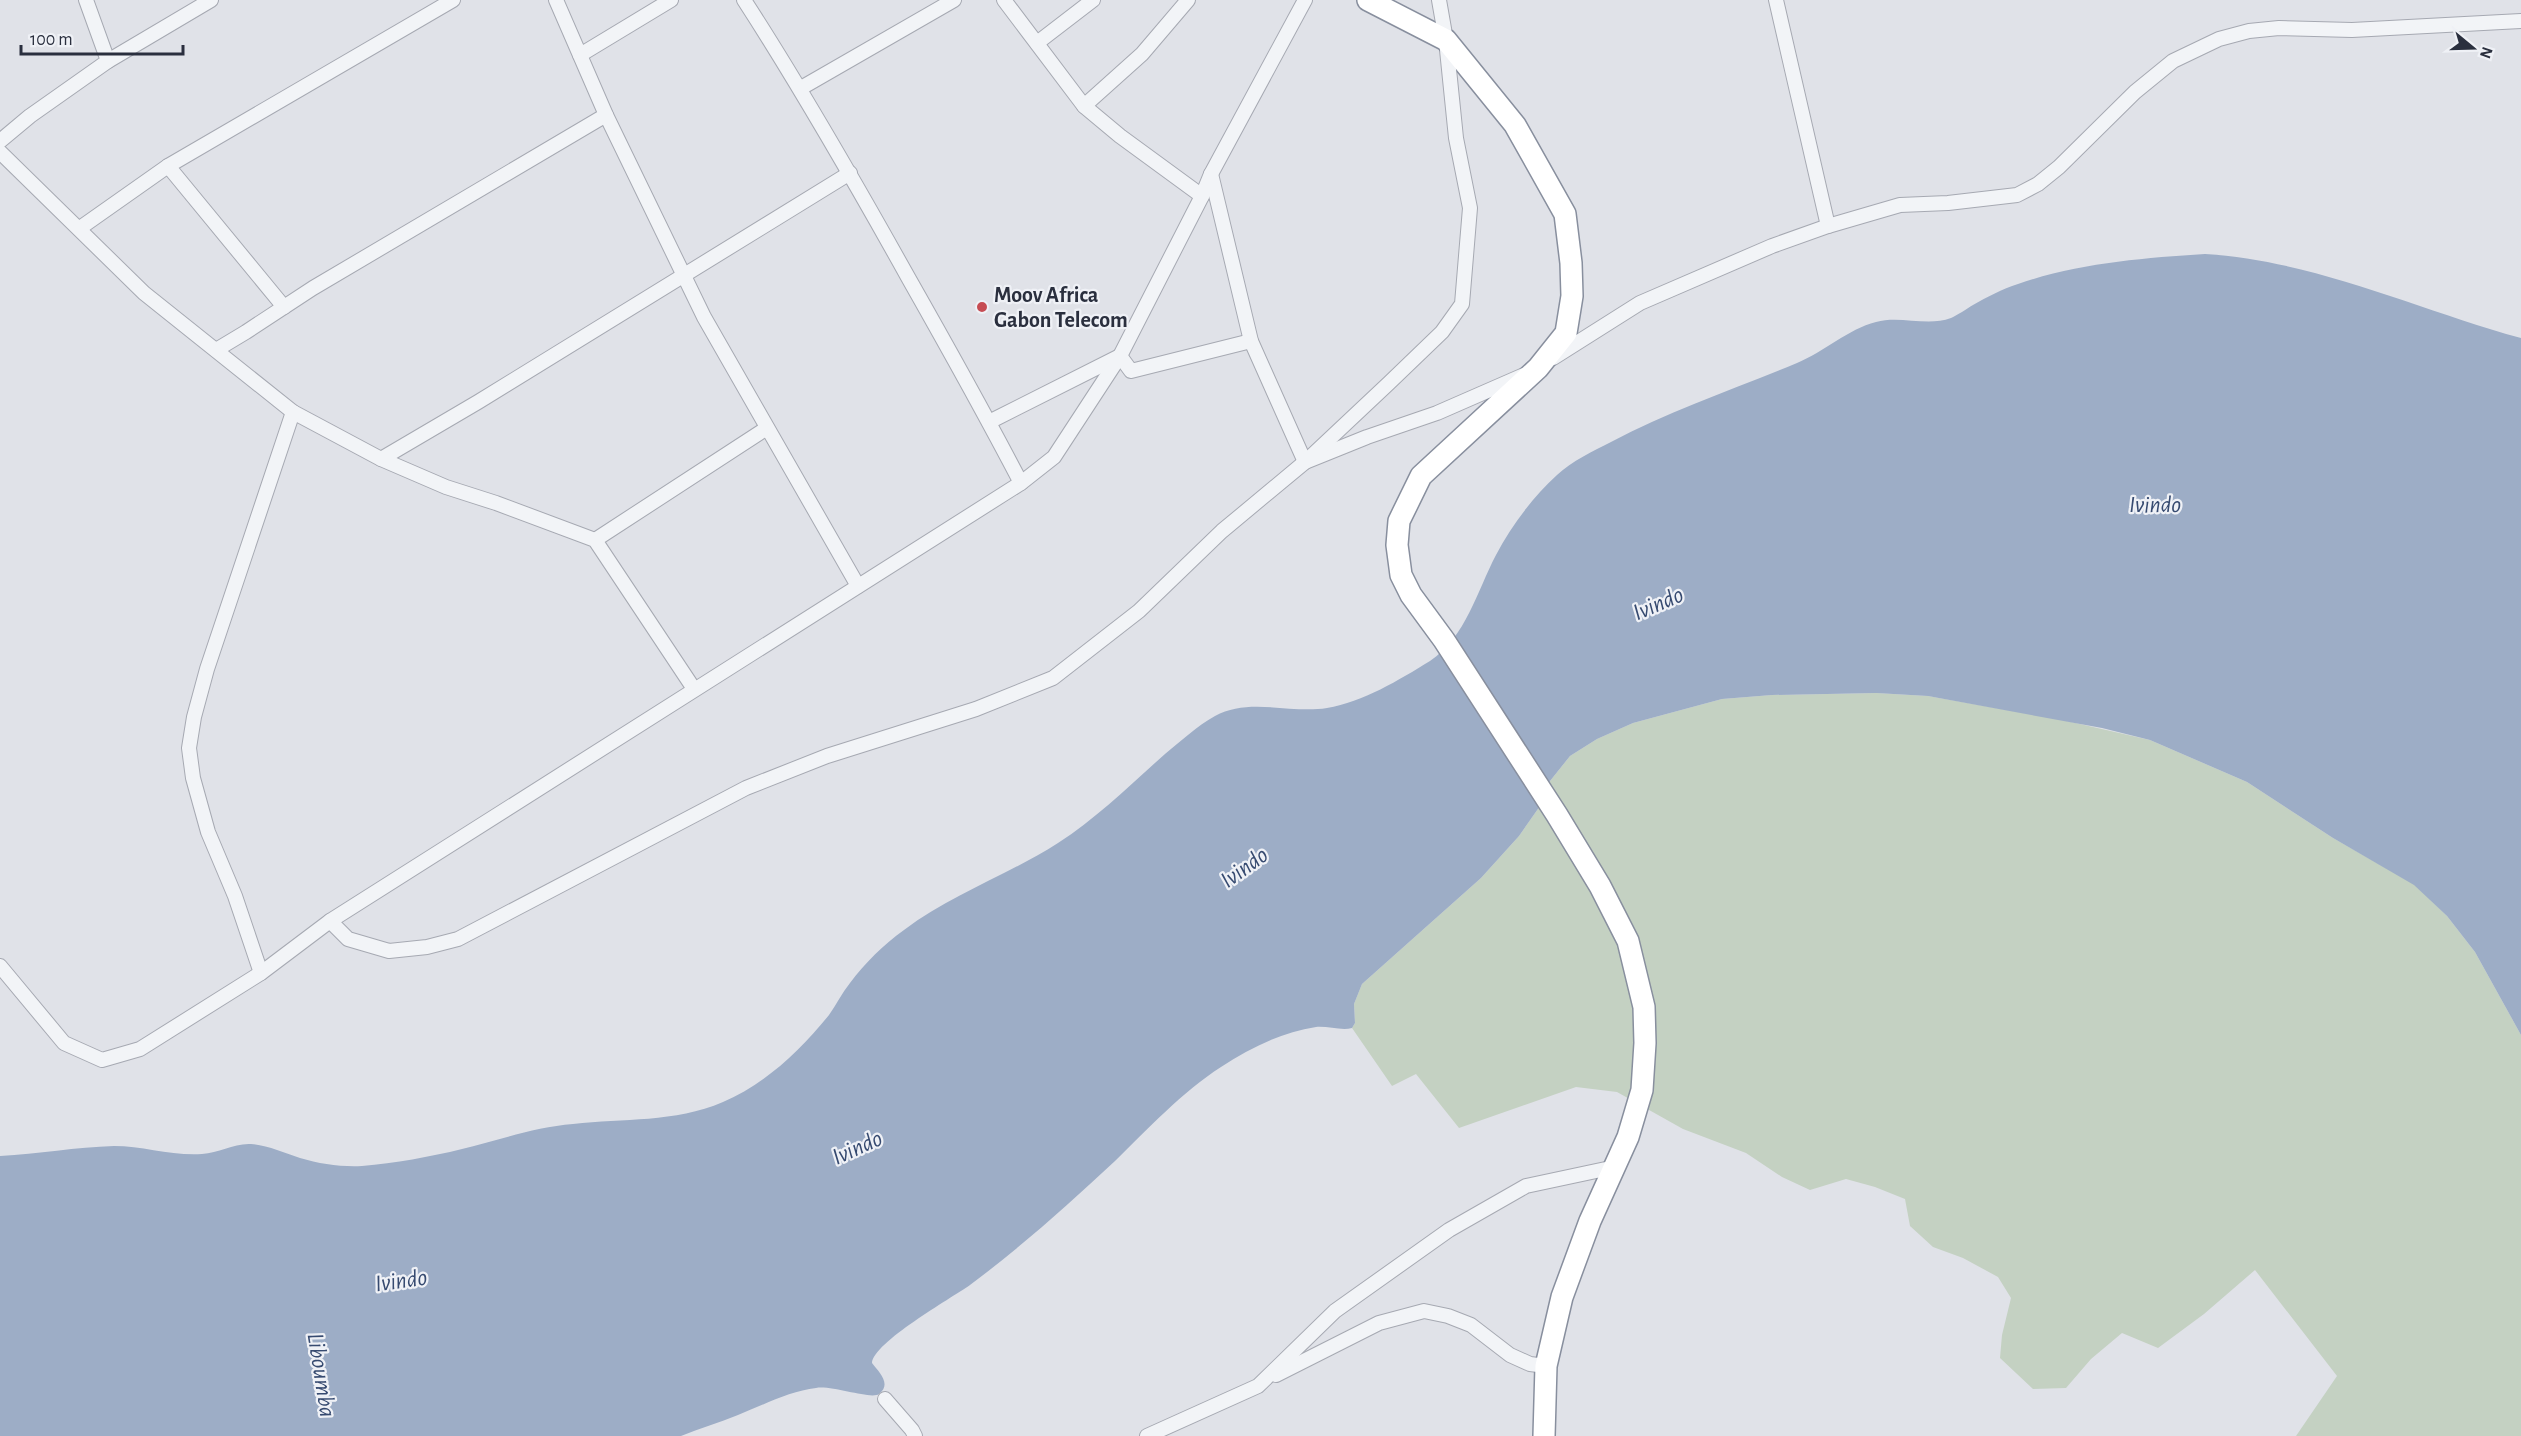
<svg xmlns="http://www.w3.org/2000/svg" width="2521" height="1436" font-family="'Alegreya Sans',sans-serif">
<rect width="100%" height="100%" fill="#e0e2e8"/>
<polygon fill="#c4d1c2" points="1876,693 1928,696 2058,719 2150,740 2247,782 2333,838 2414,884 2447,916 2475,952 2521,1035 2521,1436 2296,1436 2337,1376 2255,1270 2204,1314 2158,1348 2122,1333 2091,1359 2066,1388 2033,1389 2000,1358 2002,1335 2011,1298 1998,1277 1963,1258 1933,1247 1910,1226 1905,1199 1875,1187 1846,1179 1810,1190 1782,1177 1746,1153 1683,1129 1617,1092 1576,1087 1459,1128 1416,1074 1392,1086 1352,1028 1355,1023 1354,1004 1362,984 1481,878 1519,836 1540,806 1550,781 1570,756 1597,739 1633,723 1722,699 1772,695"/>
<path fill="#9dadc6" d="M2205,254C2316,261 2416,309 2521,338V1035L2475,952L2447,916L2414,885L2333,838L2247,782L2150,740L2102,728L1928,696L1876,693L1772,695L1722,699L1633,723L1597,739L1570,756L1550,781L1540,806L1519,836L1481,878L1362,984L1354,1004L1355,1023L1352,1028C1342,1031 1328,1026 1316,1027C1282,1032 1250,1048 1221,1067C1182,1092 1148,1129 1115,1161C1069,1204 1021,1247 970,1285C950,1299 874,1342 872,1363C879,1372 892,1384 879,1394C871,1400 832,1385 816,1388C790,1391 763,1405 738,1415C719,1423 700,1428 681,1436H0V1156C38,1154 76,1147 114,1146C143,1146 172,1156 202,1154C219,1153 234,1143 251,1144C267,1145 284,1153 300,1158C320,1164 341,1167 362,1166C395,1163 430,1157 462,1149C499,1140 535,1127 573,1124C624,1118 674,1123 723,1102C765,1084 800,1051 829,1015C836,1005 842,993 850,983C865,963 884,944 904,930C952,894 1008,875 1058,843C1097,818 1130,785 1165,754C1181,741 1197,726 1215,716C1249,697 1290,714 1327,708C1363,702 1399,680 1430,661C1466,637 1477,591 1496,555C1511,526 1533,497 1557,475C1572,461 1593,451 1611,442C1671,410 1735,389 1797,363C1824,352 1848,329 1876,322C1900,315 1927,327 1951,318C1956,316 1968,308 1973,305C1987,297 2002,289 2018,284C2078,263 2143,258 2205,254Z"/>
<g fill="none" stroke-linecap="round" stroke-linejoin="round">
<g stroke="#a6a9b2" stroke-width="16">
<g id="minor">
<polyline points="556,0 606,115 704,317 858,586"/>
<path d="M744,0C803,91 856,184 909,279C947,346 985,414 1021,483"/>
<polyline points="1004,0 1084,106 1120,136 1202,196"/>
<polyline points="1776,0 1828,226"/>
<polyline points="1037,43 1093,0"/>
<polyline points="580,55 671,0"/>
<polyline points="108,61 211,0"/>
<polyline points="801,88 954,0"/>
<polyline points="1084,106 1142,54 1188,0"/>
<polyline points="0,141 30,116 108,61 86,0"/>
<polyline points="0,152 144,293 293,412 381,459 446,487 496,503 595,540 694,689"/>
<polyline points="168,166 284,307"/>
<polyline points="1211,174 1251,341 1305,462 1367,437 1437,413 1524,375"/>
<polyline points="80,228 168,166 453,0"/>
<polyline points="216,350 246,332 313,288 606,115"/>
<polyline points="1553,358 1640,303 1772,246 1828,226 1900,205 1948,203 2017,195 2038,184 2059,167 2135,92 2173,61 2219,39 2249,31 2279,28 2352,30 2521,21"/>
<polyline points="989,422 1120,356 1131,371 1251,341"/>
<polyline points="381,459 478,402 850,173"/>
<polyline points="595,540 767,428"/>
<polyline points="330,921 348,939 389,951 427,947 458,939 746,788 827,756 976,709 1053,678 1139,611 1222,531 1305,462 1389,383 1442,332 1462,304 1470,208 1456,138 1446,40 1439,0"/>
<polyline points="0,966 64,1043 102,1060 140,1049 261,973 330,921 1021,483 1054,457 1120,356 1202,196 1211,174 1305,0"/>
<polyline points="261,973 235,896 208,832 193,778 189,748 194,717 207,669 293,412"/>
<polyline points="1276,1375 1379,1323 1424,1311 1448,1316 1471,1325 1510,1355 1530,1364 1546,1366"/>
<polyline points="885,1399 912,1430 915,1436"/>
<polyline points="1147,1436 1258,1386 1335,1311 1449,1230 1526,1186 1615,1167"/>
</g>
</g>
<g stroke="#888f9e" stroke-width="24">
<polyline id="highway" points="1368,0 1446,40 1515,125 1565,214 1571,263 1572,296 1566,333 1538,368 1421,476 1399,521 1397,545 1401,575 1411,595 1444,640 1557,815 1600,886 1628,941 1644,1007 1645,1043 1642,1090 1628,1137 1590,1221 1562,1297 1546,1366 1544,1436"/>
</g>
<use href="#minor" stroke="#f2f4f7" stroke-width="14"/>
<use href="#highway" stroke="#fff" stroke-width="21"/>
</g>
<circle fill="#c64c53" stroke="#eff1f6" stroke-width="2" cx="982" cy="307" r="6"/>
<g text-anchor="middle" stroke-width="4.5" stroke-linejoin="round" paint-order="stroke">
<g font-size="22" font-weight="bold" fill="#2a2f3e" stroke="#eff1f6" text-anchor="start">
<text x="994" y="302">Moov Africa<tspan x="994" dy="25">Gabon Telecom</tspan></text>
</g>
<g font-size="24" font-style="italic" fill="#364a70" stroke="#eff1f6">
<text x="2155" y="512">Ivindo</text>
<text transform="translate(1658 603) rotate(-23)" y="8">Ivindo</text>
<text transform="translate(1244 867) rotate(-36)" y="8">Ivindo</text>
<text transform="translate(857 1147) rotate(-24)" y="8">Ivindo</text>
<text transform="translate(401 1280) rotate(-8)" y="8">Ivindo</text>
<text transform="translate(322 1375) rotate(81)" y="8">Liboumba</text>
</g>
</g>
<g transform="translate(2473 48) rotate(109)" stroke="#eff1f6" stroke-width="4.5" paint-order="stroke">
<path d="M0-4.5L10 22L0 15L-10 22Z" fill="#2a2f3e"/>
<text y="-9" font-size="16" font-weight="bold" text-anchor="middle" fill="#2a2f3e">N</text>
</g>
<path d="M21 45v9h162v-9" fill="none" stroke="#2a2f3e" stroke-width="3"/>
<text x="30" y="45" font-size="18" fill="#2a2f3e" stroke="#eff1f6" stroke-width="4.5" paint-order="stroke">100 m</text>
</svg>
